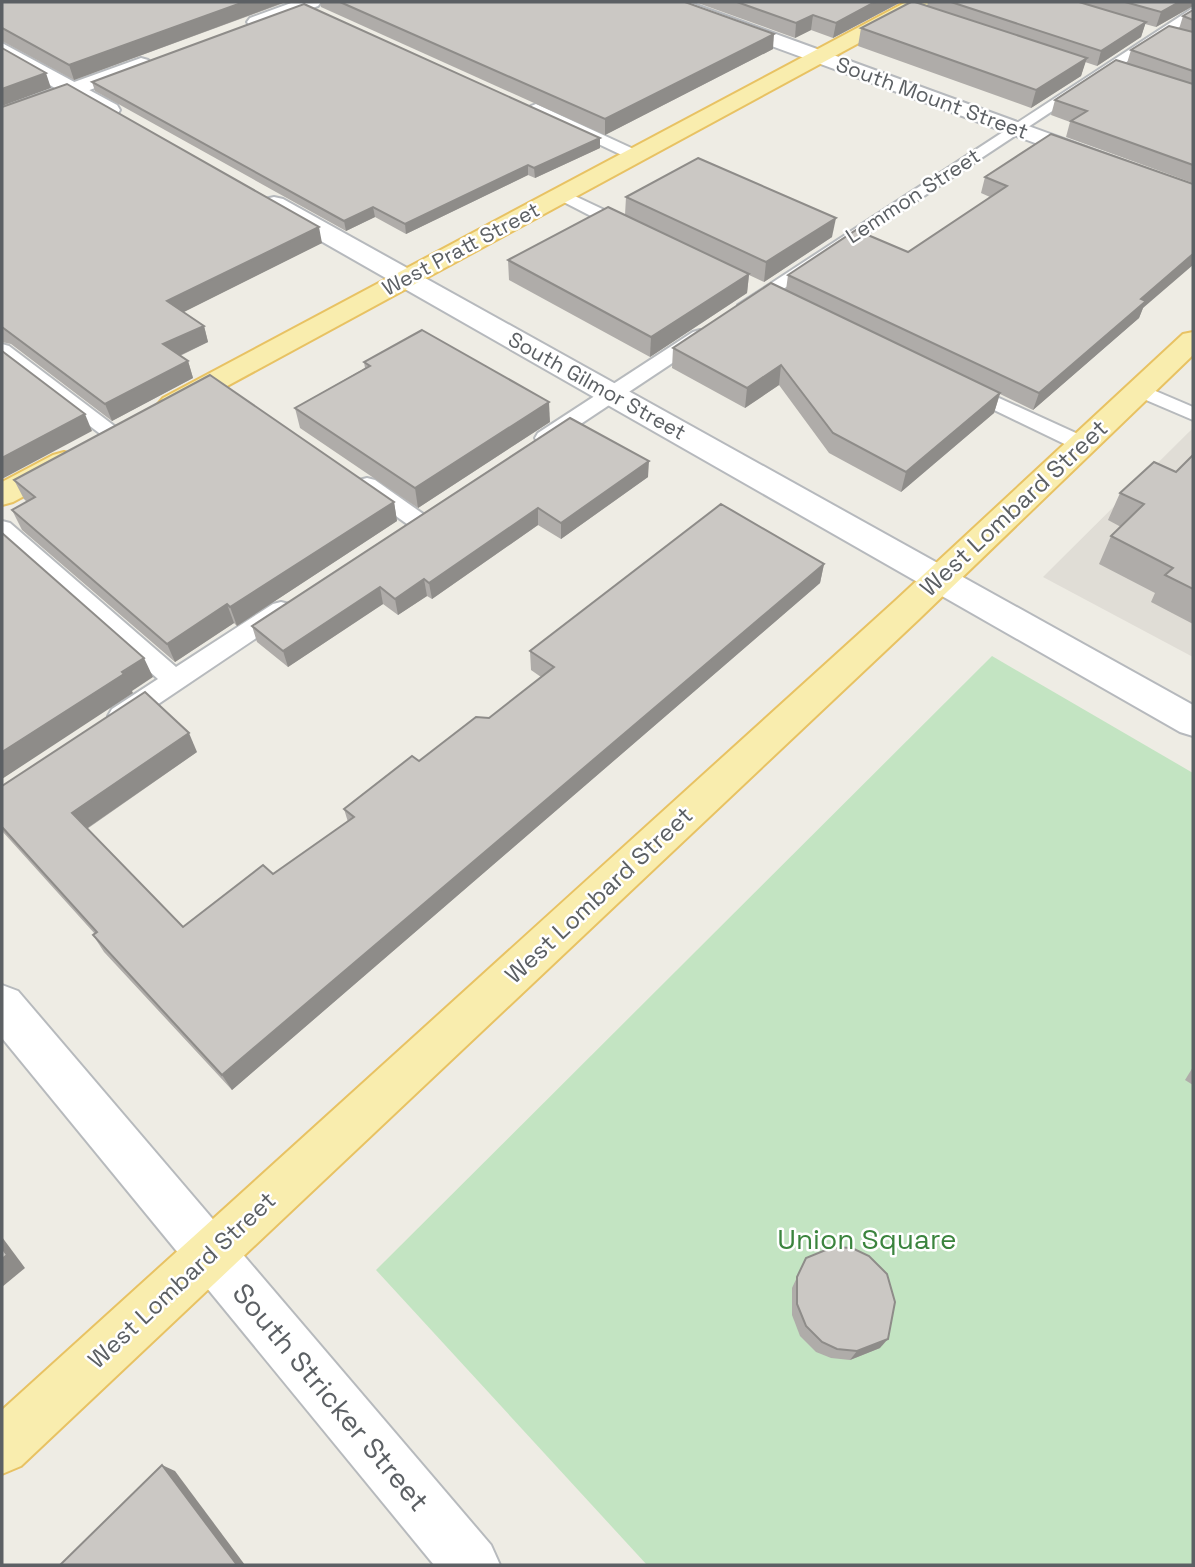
<svg xmlns="http://www.w3.org/2000/svg" width="1195" height="1567" font-family="'Space Grotesk',sans-serif">
<rect width="100%" height="100%" fill="#eeece4"/>
<polygon fill="#e0ddd6" points="1193,428 1193,657 1043,577"/>
<polygon fill="#c3e4c2" points="992,656 1193,773 1193,1565 647,1565 376,1270"/>
<g fill="none" stroke-linecap="round" stroke-linejoin="round">
<g stroke="#b7babd" stroke-width="4">
<g id="lane">
<polygon points="1193,8 1193,18 753,309 747,310 738,305"/>
<polygon points="536,104 640,152 642,155 640,158 628,158 531,112 528,109 531,106"/>
<polygon points="562,190 634,224 637,228 628,233 622,232 556,198 554,195"/>
<polygon points="700,330 709,336 707,340 552,443 538,443 535,438 538,433 693,332"/>
<polygon points="2,344 9,346 121,431 124,435 121,439 107,439 2,359"/>
<polygon points="966,383 1089,439 1092,444 1089,449 1075,449 959,393 956,389 959,385"/>
<polygon points="1139,384 1193,407 1193,420 1132,394 1129,390 1132,386"/>
<polygon points="367,478 375,480 426,516 429,521 426,526 418,528 410,526 359,490 356,485 359,480"/>
<polygon points="2,521 10,523 176,667 273,604 281,602 289,604 293,610 289,616 130,723 121,726 112,723 108,716 112,709 158,679 2,540"/>
</g>
</g>
<g stroke="#b7babd" stroke-width="4">
<g id="street">
<polygon points="294,2 321,2 318,6 264,26 250,26 247,22 250,18"/>
<polygon points="141,58 148,60 151,64 148,68 2,123 2,108"/>
<polygon points="2,985 18,991 491,1545 500,1565 434,1565 2,1038"/>
</g>
</g>
<g stroke="#b6b9bd" stroke-width="4">
<g id="secondary">
<polygon points="660,2 688,2 1193,186 1193,201 663,6"/>
<polygon points="2,43 117,105 120,110 117,115 101,115 2,57"/>
<polygon points="274,197 283,199 1193,705 1193,736 1180,732 265,209 262,204 265,199"/>
</g>
</g>
<g stroke="#e8c263" stroke-width="4">
<g id="primary">
<polygon points="906,2 930,2 927,6 183,410 173,413 163,410 158,404 163,398"/>
<polygon points="1193,332 1193,355 919,619 21,1466 2,1474 2,1410 895,601 1183,334"/>
<polygon points="64,452 75,455 79,462 75,469 13,502 2,505 2,482 53,455"/>
</g>
</g>
<use href="#lane" fill="#fff" fill-rule="evenodd"/>
<use href="#street" fill="#fff" fill-rule="evenodd"/>
<use href="#secondary" fill="#fff" fill-rule="evenodd"/>
<use href="#primary" fill="#f9edae" fill-rule="evenodd"/>
</g>
<g fill="#afaca9">
<polygon points="2,2 284,3 74,80 2,41"/>
<polygon points="320,2 685,2 773,49 605,135 321,7"/>
<polygon points="695,2 901,2 833,38 811,30 795,38"/>
<polygon points="928,2 1193,2 1193,6 1156,27 1145,24 1141,37 1097,66 1085,62 1081,76 1031,108 858,46 861,28 927,6"/>
<polygon points="1193,10 1193,183 1066,137 1070,122 1051,115 1055,100 1127,63 1131,50 1179,29 1183,16"/>
<polygon points="92,82 600,148 535,178 528,175 406,234 375,217 346,231 95,91"/>
<polygon points="2,107 322,243 183,312 204,326 208,342 180,356 188,361 193,378 112,421 11,344 2,342"/>
<polygon points="985,177 1193,184 1139,318 1033,410 1000,394 994,413 901,492 829,453 779,385 745,408 672,368 673,348 786,290 788,275 908,252 990,197 981,193"/>
<polygon points="626,197 832,237 764,282 749,275 747,293 650,357 509,280 508,260 625,215"/>
<polygon points="364,362 550,422 418,508 300,428 295,408 365,368"/>
<polygon points="570,418 648,477 561,539 538,525 432,599 427,596 398,615 383,604 288,667 257,642 252,626"/>
<polygon points="1193,455 1193,624 1151,602 1155,593 1099,564 1111,536 1121,527 1108,520 1120,493 1176,472"/>
<polygon points="14,480 394,502 397,521 237,626 234,623 175,662 22,530 12,510 27,502 24,499"/>
<polygon points="824,564 820,583 232,1090 104,952 93,935 95,934 2,831 2,786 197,752 87,829 183,927 273,874 348,822 344,809 419,761 489,718 541,677 531,670 530,651"/>
<polygon points="1193,1067 1193,1085 1185,1080"/>
<polygon points="806,1258 880,1348 850,1360 831,1358 816,1352 800,1336 792,1315 792,1288"/>
</g>
<g fill="#8e8c89">
<polygon points="244,2 285,2 74,80 69,65"/>
<polygon points="875,2 901,2 833,38 836,23"/>
<polygon points="1179,2 1193,2 1193,6 1156,27 1161,12"/>
<polygon points="813,15 811,30 795,38 796,23"/>
<polygon points="1146,22 1141,37 1097,66 1101,51"/>
<polygon points="774,34 773,49 605,135 605,119"/>
<polygon points="1087,58 1081,76 1031,108 1036,90"/>
<polygon points="46,73 51,88 2,106 2,89"/>
<polygon points="600,138 600,148 535,178 534,168"/>
<polygon points="528,165 528,175 406,234 405,224"/>
<polygon points="373,207 375,217 346,231 344,221"/>
<polygon points="836,218 832,237 764,282 766,262"/>
<polygon points="319,227 322,243 172,318 167,301"/>
<polygon points="1193,254 1193,265 1143,308 1139,318 1033,410 1039,393 1141,299"/>
<polygon points="749,274 747,293 650,357 651,337"/>
<polygon points="204,326 208,342 168,361 163,344"/>
<polygon points="188,361 193,378 112,421 105,404"/>
<polygon points="781,365 779,385 745,408 747,388"/>
<polygon points="1000,393 994,413 901,492 906,472"/>
<polygon points="549,402 550,422 418,508 415,488"/>
<polygon points="85,414 92,431 2,479 2,458"/>
<polygon points="649,461 648,477 561,539 561,523"/>
<polygon points="394,502 397,521 237,626 230,607"/>
<polygon points="538,508 538,525 432,599 429,583"/>
<polygon points="824,564 820,583 232,1090 222,1075"/>
<polygon points="424,579 427,596 398,615 395,599"/>
<polygon points="380,587 383,604 288,667 283,651"/>
<polygon points="227,604 234,623 175,662 167,644"/>
<polygon points="144,658 153,677 132,691 133,693 2,779 2,752"/>
<polygon points="189,733 197,752 83,831 72,813"/>
<polygon points="2,1237 25,1268 2,1287"/>
<polygon points="888,1339 880,1348 850,1360 857,1351"/>
<polygon points="162,1465 175,1471 245,1565 237,1565"/>
</g>
<g fill="#cbc8c4" stroke="#8e8c89" stroke-width="2">
<polygon points="2,2 244,2 69,65 2,28"/>
<polygon points="340,2 685,2 774,34 605,119"/>
<polygon points="737,2 875,2 836,23 813,15 796,23"/>
<polygon points="911,2 915,2 1087,58 1036,90 861,28"/>
<polygon points="951,2 1079,2 1146,22 1101,51"/>
<polygon points="1125,2 1179,2 1161,12"/>
<polygon points="304,4 600,138 534,168 528,165 405,224 373,207 344,221 92,82"/>
<polygon points="1193,10 1193,20 1183,16"/>
<polygon points="1169,26 1193,32 1193,71 1131,50"/>
<polygon points="2,48 46,73 2,89"/>
<polygon points="1116,60 1193,84 1193,165 1071,121 1087,111 1055,100"/>
<polygon points="67,84 319,227 167,301 204,326 163,344 188,361 105,404 2,327 2,107"/>
<polygon points="1051,134 1193,184 1193,254 1141,299 1146,301 1039,393 788,275 856,230 908,252 1007,186 985,177"/>
<polygon points="698,158 836,218 766,262 626,197"/>
<polygon points="608,207 749,274 651,337 508,260"/>
<polygon points="771,283 1000,393 906,472 833,433 781,365 747,388 673,348"/>
<polygon points="422,330 549,402 415,488 295,408 370,366 364,362"/>
<polygon points="2,351 85,414 2,458"/>
<polygon points="210,375 394,502 230,607 227,604 167,644 12,510 35,497 14,480"/>
<polygon points="570,418 649,461 561,523 538,508 429,583 424,579 395,599 380,587 283,651 252,626"/>
<polygon points="1193,455 1193,589 1165,575 1173,568 1111,536 1144,504 1120,493 1154,462 1176,472"/>
<polygon points="721,504 824,564 222,1075 93,935 97,932 2,827 2,786 145,692 189,733 72,813 183,927 263,865 273,874 354,817 344,809 412,756 419,761 476,717 489,718 554,667 530,651"/>
<polygon points="2,533 144,658 122,672 124,674 2,752"/>
<polygon points="833,1247 852,1248 869,1256 887,1274 895,1302 888,1339 857,1351 837,1349 822,1342 806,1326 797,1304 797,1277 806,1258"/>
<polygon points="2,1248 7,1255 2,1259"/>
<polygon points="162,1465 237,1565 60,1565"/>
</g>
<g text-anchor="middle" stroke-width="5" stroke-linejoin="round" paint-order="stroke">
<g font-size="21" fill="#5c6064" stroke="#fff">
<text transform="translate(932 98) rotate(20)" y="7">South Mount Street</text>
<text transform="translate(913 196) rotate(-33)" y="7">Lemmon Street</text>
<text transform="translate(461 249) rotate(-28)" y="7">West Pratt Street</text>
<text transform="translate(597 386) rotate(29)" y="7">South Gilmor Street</text>
</g>
<g font-size="24" fill="#5c6064" stroke="#fff">
<text transform="translate(1014 508) rotate(-43)" y="8">West Lombard Street</text>
<text transform="translate(599 895) rotate(-43)" y="8">West Lombard Street</text>
<text transform="translate(182 1280) rotate(-43)" y="8">West Lombard Street</text>
</g>
<g font-size="28" fill="#3b843e" stroke="#fff">
<text x="867" y="1249">Union Square</text>
</g>
<g font-size="28" fill="#5c6064" stroke="#fff">
<text transform="translate(331 1397) rotate(50)" y="10">South Stricker Street</text>
</g>
</g>
<rect width="1195" height="1567" fill="none" stroke="#5c6064" stroke-width="7"/>
</svg>
